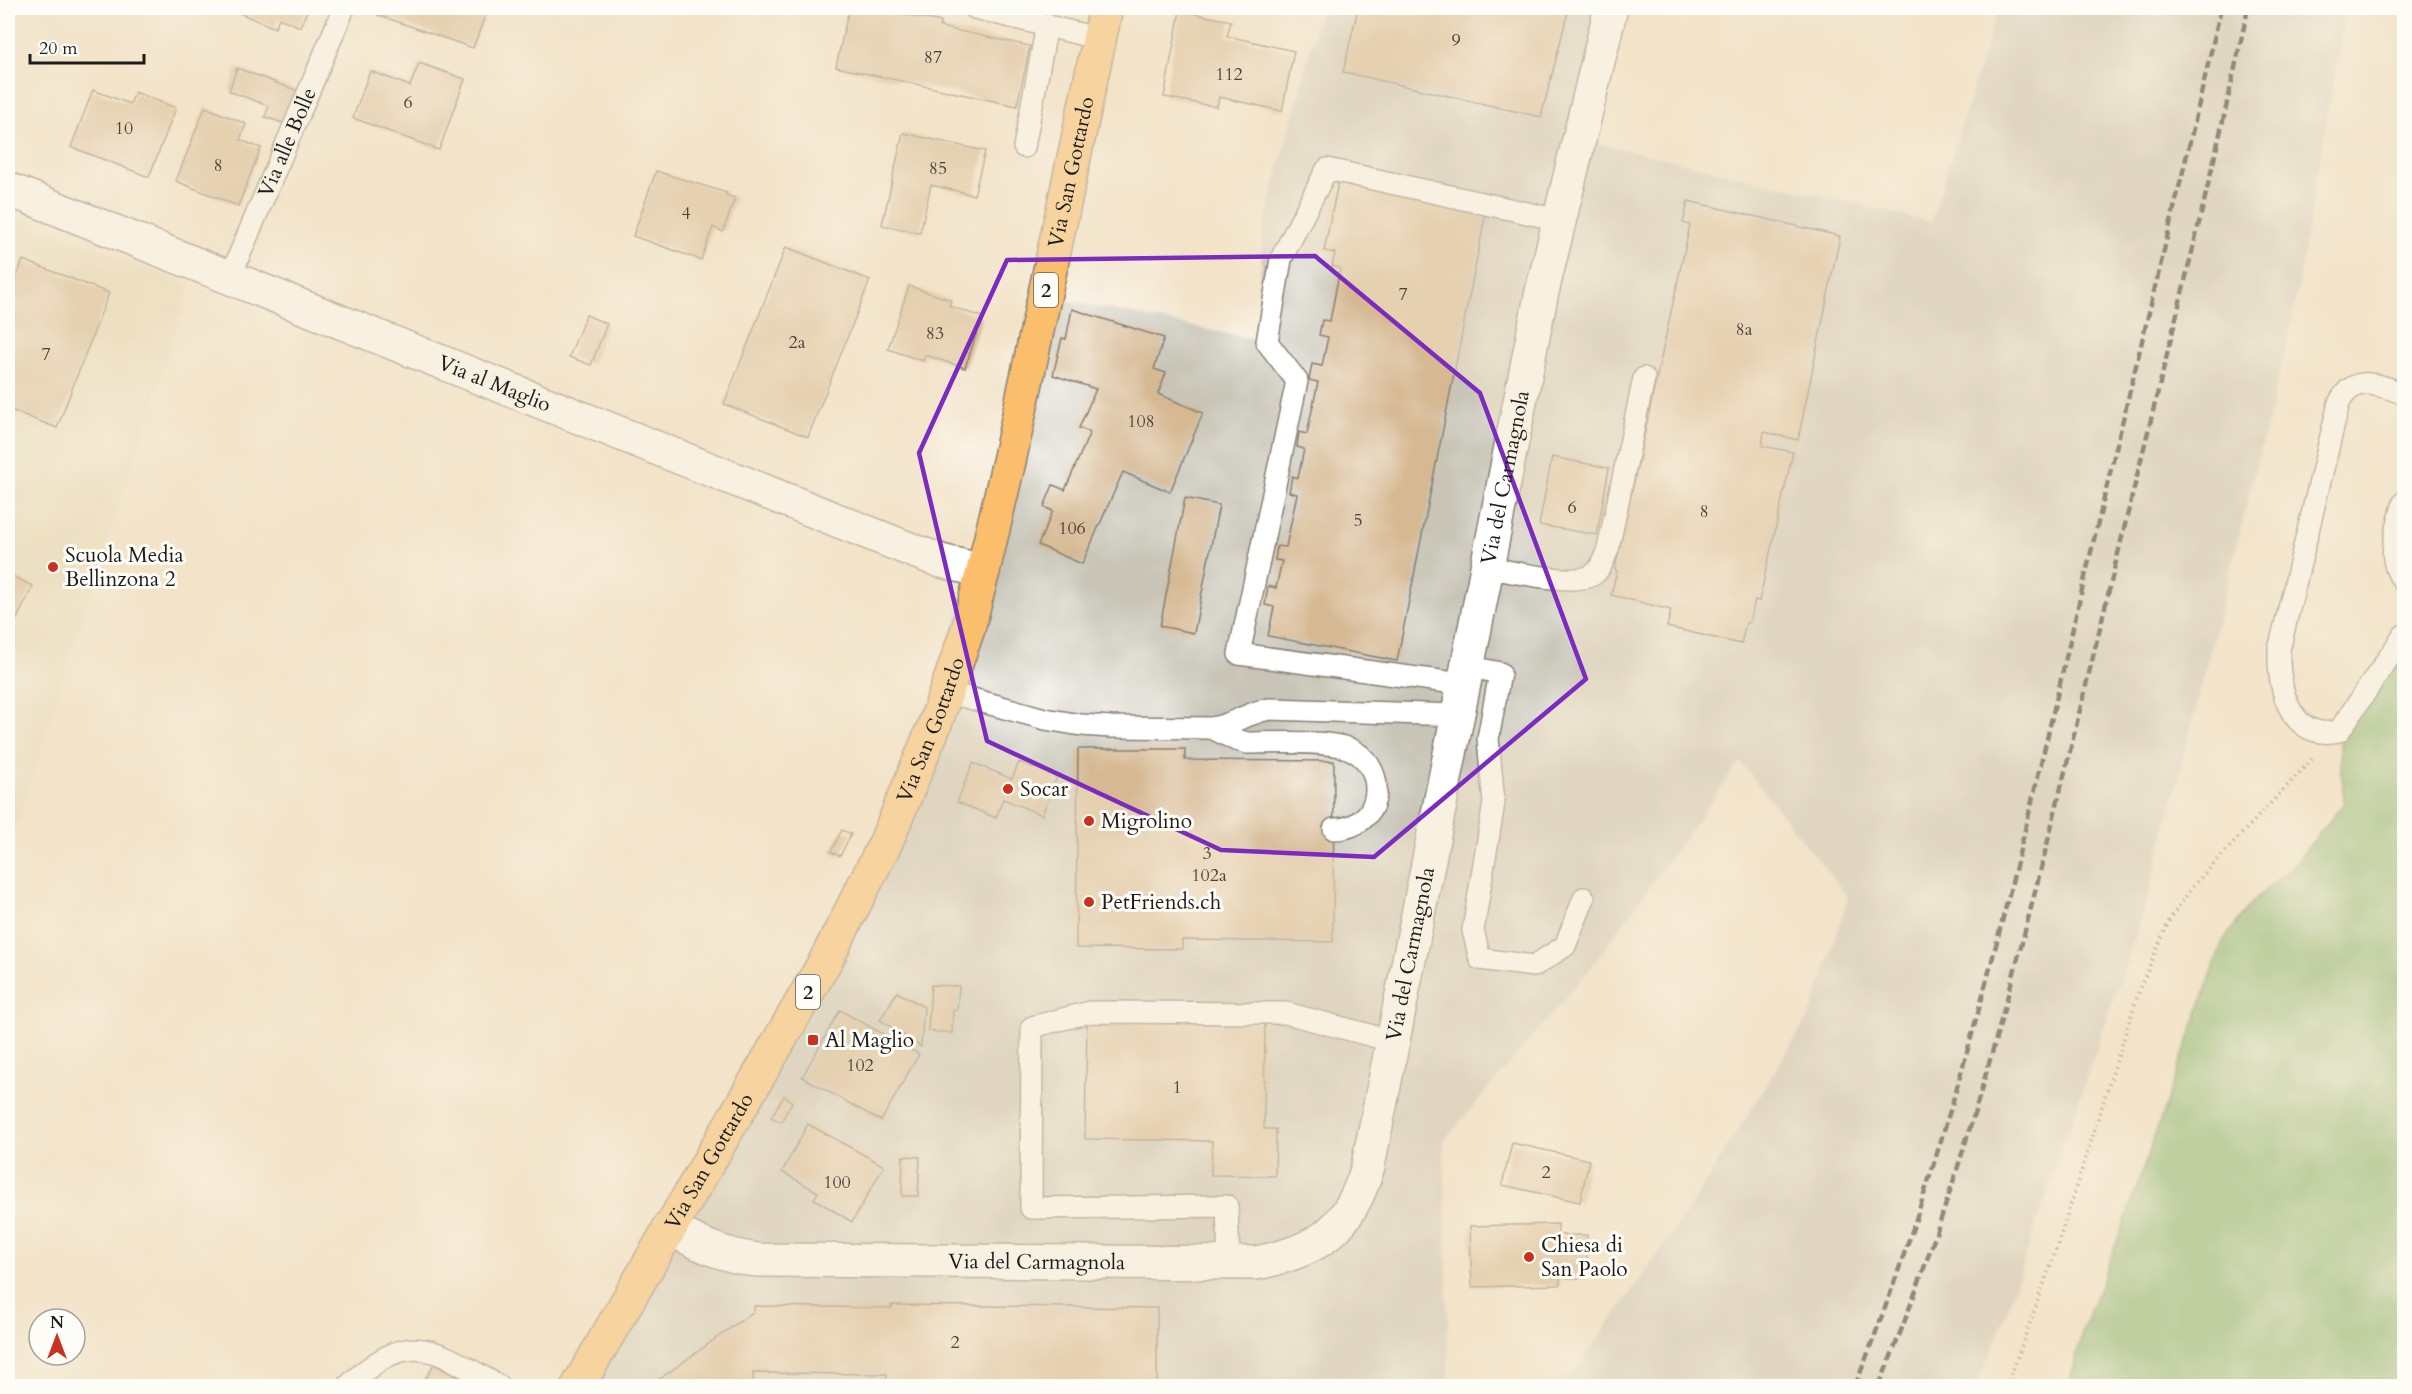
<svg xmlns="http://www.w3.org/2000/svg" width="2412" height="1394" font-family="Cardo,serif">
<rect width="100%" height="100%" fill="#fdfcf7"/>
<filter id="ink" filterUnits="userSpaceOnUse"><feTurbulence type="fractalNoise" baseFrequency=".0167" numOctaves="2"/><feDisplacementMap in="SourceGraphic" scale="12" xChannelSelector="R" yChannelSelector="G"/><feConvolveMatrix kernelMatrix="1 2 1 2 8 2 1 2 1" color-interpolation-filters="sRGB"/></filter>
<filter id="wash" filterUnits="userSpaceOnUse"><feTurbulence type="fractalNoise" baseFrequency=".008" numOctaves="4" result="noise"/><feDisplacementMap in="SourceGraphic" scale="24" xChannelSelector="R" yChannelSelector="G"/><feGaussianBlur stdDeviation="1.35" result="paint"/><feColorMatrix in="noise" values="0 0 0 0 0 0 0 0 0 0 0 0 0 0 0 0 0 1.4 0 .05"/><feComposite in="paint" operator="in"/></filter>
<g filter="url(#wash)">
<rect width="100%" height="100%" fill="#f3e3c9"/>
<polygon fill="#e6daba" points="8,213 191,284 8,850"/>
<polygon fill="#c8c4b8" points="1321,8 1611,8 1578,138 1931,222 1998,8 2346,8 2290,332 2148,899 2001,1328 1976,1386 1552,1386 1574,1373 1683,1218 1812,1011 1848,897 1740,762 1590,969 1444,1141 1449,1386 578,1386 906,795 1044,296 1257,340 1263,229"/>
<polygon fill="#83b670" stroke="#506946" stroke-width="1.5" points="2404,635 2404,1386 2069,1386 2083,1330 2126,1218 2223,941 2252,902 2292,867 2344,803 2339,731"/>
<g id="blocks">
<g fill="#d6b892">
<polygon points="227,8 316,8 315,11 308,9 300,27 279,18 275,28"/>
<polygon points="380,8 488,8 473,48 378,15"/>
<polygon points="849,8 874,8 941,22 940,27 1030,46 1017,106 836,67"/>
<polygon points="1358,8 1569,8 1541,117 1343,72"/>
<polygon points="1180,11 1231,21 1227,36 1294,51 1282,111 1219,97 1217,107 1164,97"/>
<polygon points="419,63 465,79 439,150 353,118 370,71 410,86"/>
<polygon points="237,68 298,91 286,124 265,117 269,106 229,91"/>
<polygon points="93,90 130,104 135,92 176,108 149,177 71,147"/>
<polygon points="205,107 246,124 240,140 261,148 238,206 176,181"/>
<polygon points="903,133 985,151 974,195 931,185 920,233 882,225"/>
<polygon points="656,171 727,193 726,195 735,198 723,232 713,227 701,260 633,236"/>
<polygon points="1339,178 1487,207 1397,661 1268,636 1274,607 1265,605 1268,586 1276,588 1282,561 1275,560 1277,546 1286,547 1297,494 1289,492 1292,476 1298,478 1304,449 1297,447 1299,432 1307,434 1318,382 1309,380 1312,364 1322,366 1328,337 1319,335 1322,320 1330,321 1340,268 1332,266 1335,253 1324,251"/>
<polygon points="1688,201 1840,236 1798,440 1764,432 1762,446 1793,452 1759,601 1755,600 1750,622 1746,623 1741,644 1667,627 1671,610 1611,595 1617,571 1615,569 1690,225 1683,223"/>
<polygon points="786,247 870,280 808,437 724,404"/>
<polygon points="23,260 109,293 57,428 8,409 8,300"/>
<polygon points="909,286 951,300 949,306 982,317 965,368 925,355 923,361 888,349"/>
<polygon points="1072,309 1164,338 1154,369 1166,373 1158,394 1203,413 1170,492 1123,472 1082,564 1038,545 1053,511 1044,507 1053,485 1065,490 1090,432 1079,428 1096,389 1053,375 1062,338 1066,339"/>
<polygon points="586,315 607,324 591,365 569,357"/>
<polygon points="1552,457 1609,468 1597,535 1539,525"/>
<polygon points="1185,498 1219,505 1194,633 1160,626"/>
<polygon points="8,574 33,586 8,637"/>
<polygon points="1078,749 1185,749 1185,760 1334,761 1333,942 1182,940 1182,949 1076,948"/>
<polygon points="1019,762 1057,777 1042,815 1003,799 996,818 957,802 973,763 1012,779"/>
<polygon points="842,830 851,834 840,856 831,852"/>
<polygon points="931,985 959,986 957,1010 953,1010 952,1033 928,1031"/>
<polygon points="897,992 924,1007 921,1047 880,1020"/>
<polygon points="840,1010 919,1054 881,1121 802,1077"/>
<polygon points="1087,1021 1265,1024 1264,1129 1276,1129 1275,1176 1211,1175 1212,1141 1085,1139"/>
<polygon points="784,1096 792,1102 781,1122 771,1117"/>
<polygon points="808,1124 884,1166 852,1222 814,1199 818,1192 782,1172"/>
<polygon points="1512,1143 1589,1160 1580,1202 1502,1185"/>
<polygon points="903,1156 920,1157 918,1196 902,1196"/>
<polygon points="1558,1224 1558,1235 1587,1235 1587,1278 1560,1278 1560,1285 1472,1287 1470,1226"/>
<polygon points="891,1305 1157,1308 1157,1386 886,1386 887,1374 753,1373 753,1386 650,1386 754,1311 754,1306 892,1308"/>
<polygon points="434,1364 473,1386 421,1386"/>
</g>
</g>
</g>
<g filter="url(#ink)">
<use href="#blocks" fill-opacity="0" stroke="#888072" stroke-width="1.5"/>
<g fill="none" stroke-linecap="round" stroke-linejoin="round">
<g stroke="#888072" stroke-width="24">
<g id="lane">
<polyline points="975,8 1100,39"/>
<polyline points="1024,147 1047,25"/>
<path id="s1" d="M230,277L344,8"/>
<path d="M2404,393C2378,386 2355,372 2339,403L2279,650C2278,687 2289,742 2339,731L2404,635"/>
<path d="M2404,502C2397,530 2384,557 2404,582"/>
<path d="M1486,567C1508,571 1578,587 1594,574C1601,569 1605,556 1608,549L1644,378"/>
<polyline points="1466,666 1500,673 1488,739 1494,803 1473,930 1480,959 1534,966 1565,946 1584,898"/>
<polyline points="1462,684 1239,654 1297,381 1267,342 1281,259 1327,169 1559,220"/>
<path d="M947,692L1045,719L1081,725L1111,727L1212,728C1233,725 1248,712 1270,709L1456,715"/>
<path d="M1212,728L1236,740L1247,743C1272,743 1335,739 1354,751C1390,772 1381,829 1334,829"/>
<polyline points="1229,1263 1227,1206 1031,1208 1032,1027 1090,1012 1286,1013 1392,1041"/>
<path d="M348,1386C411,1326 433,1349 499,1386"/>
</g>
</g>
<g stroke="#888072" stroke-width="36">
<g id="street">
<path id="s2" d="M8,189L914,551L941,561L983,571"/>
<path id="s3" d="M669,1228C699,1244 723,1256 758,1260L1256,1263C1319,1251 1350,1229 1368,1166L1541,296L1611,8"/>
</g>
</g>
<g stroke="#888072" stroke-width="36">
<g id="primary">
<path id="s4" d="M578,1386L825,962L886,842L935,724L968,629L983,571L1010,457L1106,8"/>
</g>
</g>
<polyline stroke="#888072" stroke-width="4" stroke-dasharray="1.5 4.5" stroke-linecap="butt" points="2007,1386 2053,1259 2140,988 2170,919 2193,886 2312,759"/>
<use href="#lane" stroke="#fff" stroke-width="21"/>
<use href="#street" stroke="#fff" stroke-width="33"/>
<use href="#primary" stroke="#fabe6d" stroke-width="33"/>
<g stroke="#1c1c1c" stroke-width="4.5" stroke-dasharray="9 4.5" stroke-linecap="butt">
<path d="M1855,1386C1955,1137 2015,875 2076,615C2124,412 2175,210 2221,8"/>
<path d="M1879,1386C1978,1145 2036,889 2098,636C2148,427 2203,218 2248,8"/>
</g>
</g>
</g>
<path d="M0 0H2412V1394H0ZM1315,256L1480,393L1586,679L1374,857L1221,850L987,741L919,453L1007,260Z" fill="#f3e3c9" fill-opacity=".55" fill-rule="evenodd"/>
<path fill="none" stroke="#7b2cbf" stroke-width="4.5" stroke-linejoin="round" d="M1315,256L1480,393L1586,679L1374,857L1221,850L987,741L919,453L1007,260Z"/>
<g fill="#c8321e" stroke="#fdfcf7" stroke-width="2">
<circle cx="53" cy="567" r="6"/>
<circle cx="1008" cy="789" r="6"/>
<circle cx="1089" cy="821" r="6"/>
<circle cx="1089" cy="902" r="6"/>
<rect x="807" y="1034" width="12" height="12" rx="3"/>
<circle cx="1529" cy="1257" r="6"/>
</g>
<g text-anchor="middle" stroke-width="6" stroke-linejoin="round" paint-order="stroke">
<g font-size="18" fill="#4a433a">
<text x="1456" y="46">9</text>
<text x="933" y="63">87</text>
<text x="1229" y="80">112</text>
<text x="408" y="108">6</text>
<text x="124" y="134">10</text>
<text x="218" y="171">8</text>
<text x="938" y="174">85</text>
<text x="686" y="219">4</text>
<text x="1403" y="300">7</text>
<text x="1744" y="335">8a</text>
<text x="935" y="339">83</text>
<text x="797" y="348">2a</text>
<text x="46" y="360">7</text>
<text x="1141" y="427">108</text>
<text x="1572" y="513">6</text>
<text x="1704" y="517">8</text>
<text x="1358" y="526">5</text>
<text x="1072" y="534">106</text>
<text x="1207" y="859">3</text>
<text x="1209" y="881">102a</text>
<text x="860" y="1071">102</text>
<text x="1177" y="1093">1</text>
<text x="1546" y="1178">2</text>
<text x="837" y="1188">100</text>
<text x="955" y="1348">2</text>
</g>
<g fill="#fdfcf7" stroke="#605f5e" stroke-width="1.5">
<rect x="1034" y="273" width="24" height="34" rx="4.5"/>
<rect x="796" y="975" width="24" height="34" rx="4.5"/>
</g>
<g font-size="20" font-weight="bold" fill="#1c1c1c">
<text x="1046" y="297">2</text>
<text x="808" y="999">2</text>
</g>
<g font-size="21" fill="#1c1c1c" stroke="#fdfcf7">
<text dy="7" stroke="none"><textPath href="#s1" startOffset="146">Via alle Bolle</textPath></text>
<text dy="7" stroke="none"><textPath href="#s4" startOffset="1322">Via San Gottardo</textPath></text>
<text dy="7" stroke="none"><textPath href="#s2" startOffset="524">Via al Maglio</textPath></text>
<text dy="7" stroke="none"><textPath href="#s3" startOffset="1454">Via del Carmagnola</textPath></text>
<text dy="7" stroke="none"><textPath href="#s4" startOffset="746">Via San Gottardo</textPath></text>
<text dy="7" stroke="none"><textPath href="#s3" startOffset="968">Via del Carmagnola</textPath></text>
<text dy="7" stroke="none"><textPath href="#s4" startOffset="260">Via San Gottardo</textPath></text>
<text dy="7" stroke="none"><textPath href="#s3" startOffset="374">Via del Carmagnola</textPath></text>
</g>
<g font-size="21" fill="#1c1c1c" stroke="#fdfcf7" text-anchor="start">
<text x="65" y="562">Scuola Media<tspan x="65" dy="24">Bellinzona 2</tspan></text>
<text x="1020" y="796">Socar</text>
<text x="1101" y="828">Migrolino</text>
<text x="1101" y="909">PetFriends.ch</text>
<text x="825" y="1047">Al Maglio</text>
<text x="1541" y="1252">Chiesa di<tspan x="1541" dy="24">San Paolo</tspan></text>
</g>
</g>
<rect width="2412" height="1394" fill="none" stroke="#fdfcf7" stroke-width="30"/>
<g transform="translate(57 1337)"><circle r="28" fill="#fdfcf7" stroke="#a3a29f" stroke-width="1.5"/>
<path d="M0-4.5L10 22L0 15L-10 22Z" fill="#c8321e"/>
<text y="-9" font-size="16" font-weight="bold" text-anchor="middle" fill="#1c1c1c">N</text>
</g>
<path d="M30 54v9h114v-9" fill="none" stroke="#1c1c1c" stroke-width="3"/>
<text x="39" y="54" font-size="18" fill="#1c1c1c" stroke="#fdfcf7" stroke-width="4.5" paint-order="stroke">20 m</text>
</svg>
